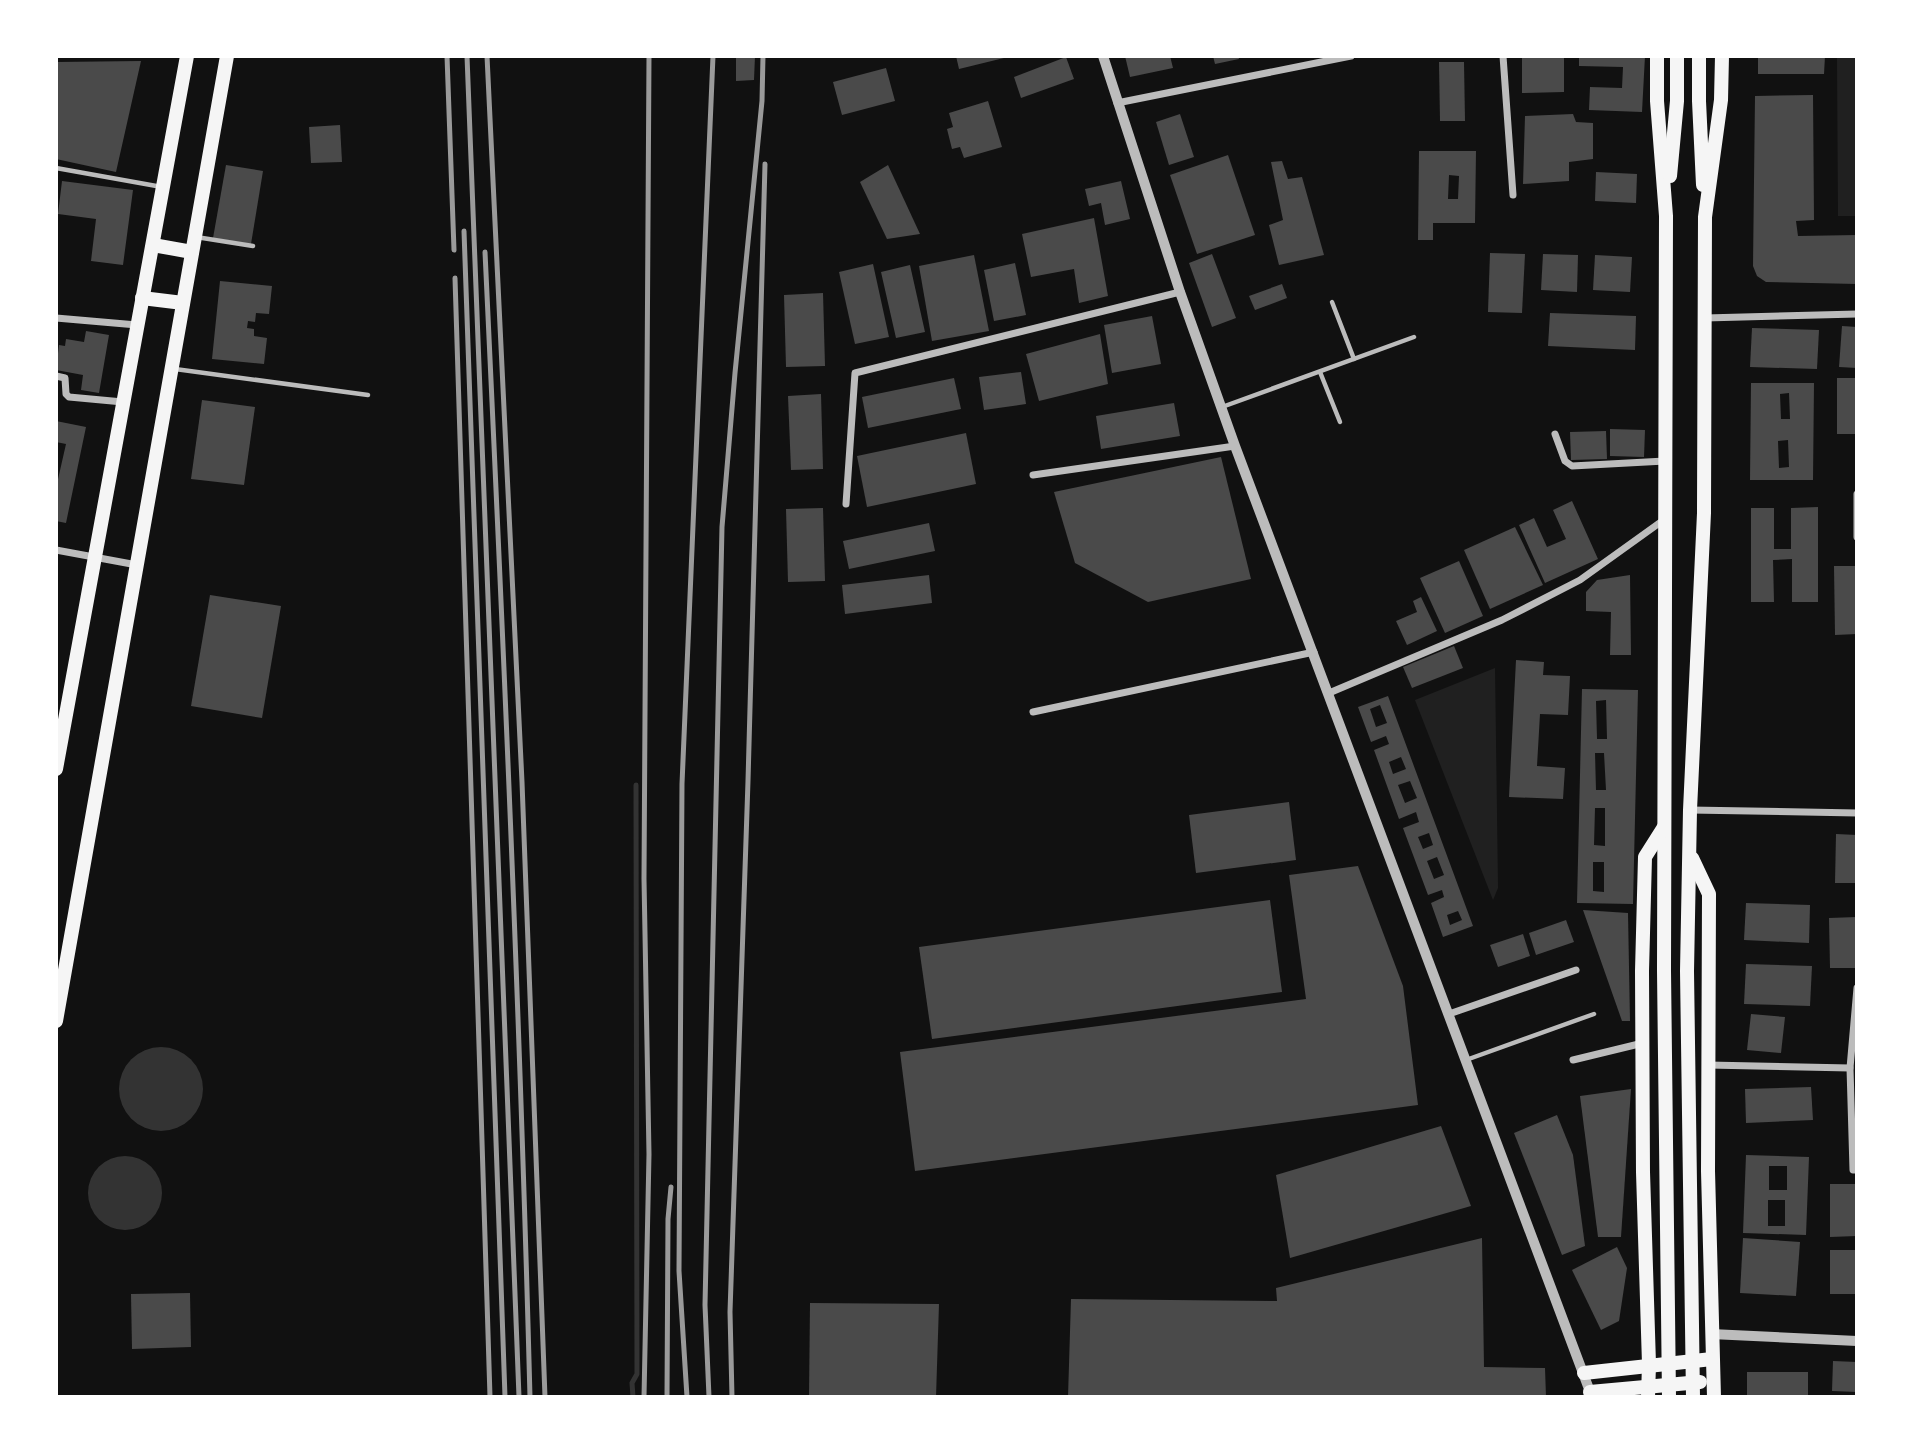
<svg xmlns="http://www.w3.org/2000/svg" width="1913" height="1453" font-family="Georgia,serif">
<rect width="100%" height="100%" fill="#111"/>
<g fill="#202020">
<polygon points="1837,56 1857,56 1857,216 1838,216"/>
<polygon points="1495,668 1498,888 1493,900 1415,700"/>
</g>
<g fill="#333">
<circle cx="161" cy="1089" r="42"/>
<circle cx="125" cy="1193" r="37"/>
</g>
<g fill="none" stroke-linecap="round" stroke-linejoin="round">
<polyline stroke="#333" stroke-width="5" points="633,1397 632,1383 637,1374 636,785"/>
</g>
<g fill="#4a4a4a" fill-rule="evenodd">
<polygon points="736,56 755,56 754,80 736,81"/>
<polygon points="956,56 1007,56 1008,57 959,69"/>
<polygon points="1125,56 1170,56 1173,68 1130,77"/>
<polygon points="1213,56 1238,56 1239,59 1215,64"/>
<polygon points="1522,56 1564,56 1564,92 1522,93"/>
<polygon points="1579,56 1645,56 1642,112 1589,110 1590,87 1622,88 1623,67 1579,66"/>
<polygon points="1758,56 1825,56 1824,74 1758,74"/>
<polygon points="1066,57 1074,79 1021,98 1014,77"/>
<polygon points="141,61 116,172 56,159 56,62"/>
<polygon points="1439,62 1464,62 1465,121 1440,121"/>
<polygon points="886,68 895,101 842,115 833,82"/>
<polygon points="1813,95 1814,220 1796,221 1798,236 1857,235 1857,284 1766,282 1757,276 1753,266 1755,96"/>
<polygon points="988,101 1002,147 964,158 960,147 952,149 947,129 953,127 949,113"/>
<polygon points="1180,114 1194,157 1169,165 1156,122"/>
<polygon points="1573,114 1576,122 1593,123 1593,159 1569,162 1569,181 1523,184 1525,116"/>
<polygon points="340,125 342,162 311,163 309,127"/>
<path d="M1419,151H1476L1475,223H1433V240H1418ZM1449,175L1459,176L1458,199H1448Z"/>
<polygon points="1228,155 1255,235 1197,254 1170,175"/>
<polygon points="1282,161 1288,179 1302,177 1324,255 1279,265 1269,225 1283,220 1271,162"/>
<polygon points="226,165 263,171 251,244 213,238"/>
<polygon points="888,165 920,234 887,239 860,182"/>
<polygon points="1596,172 1637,174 1636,203 1595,201"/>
<polygon points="62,181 133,190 123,265 91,261 96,219 58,214"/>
<polygon points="1121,181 1130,219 1105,225 1101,203 1089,206 1085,189"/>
<polygon points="1094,218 1108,296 1079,303 1074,269 1031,277 1022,234"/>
<polygon points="1490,253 1525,254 1522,313 1488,312"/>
<polygon points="1212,254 1236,318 1212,327 1189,263"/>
<polygon points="1543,254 1578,255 1577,292 1541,290"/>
<polygon points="974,255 989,331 932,341 919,266"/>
<polygon points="1595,255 1632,257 1630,292 1593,290"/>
<polygon points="1015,263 1026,315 994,321 984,270"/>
<polygon points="873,264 889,337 855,344 839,272"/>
<polygon points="910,265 925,332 896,338 881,272"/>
<polygon points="220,281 272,286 269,314 256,313 255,322 248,321 247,328 254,329 254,336 267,338 264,364 212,359"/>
<polygon points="1282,284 1287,298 1255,310 1249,296"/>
<polygon points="823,293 825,366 786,367 784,295"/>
<polygon points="1550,313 1636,316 1635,350 1548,346"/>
<polygon points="1152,316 1161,364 1112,373 1104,325"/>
<polygon points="1842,326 1857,327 1857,368 1839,367"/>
<polygon points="1752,328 1819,330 1817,369 1750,367"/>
<polygon points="86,331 109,335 99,393 81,390 83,375 56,370 59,345 65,346 66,339 84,342"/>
<polygon points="1100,334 1108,384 1039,401 1026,354"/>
<polygon points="1021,372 1026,404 984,410 979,377"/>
<polygon points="954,378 961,409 868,428 862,397"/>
<rect x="1837" y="378" width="20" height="56"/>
<path d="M1751,383H1814L1813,480H1750ZM1789,393L1790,419H1781L1780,394ZM1788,440L1789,467L1779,468L1778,441Z"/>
<polygon points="821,394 823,469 791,470 788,396"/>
<polygon points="202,400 255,407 244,485 191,479"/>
<polygon points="1174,403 1180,436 1101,449 1096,416"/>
<polygon points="56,421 86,427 66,523 56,521 56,488 66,444 56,442"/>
<polygon points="1610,429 1645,430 1644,457 1610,456"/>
<polygon points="1606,431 1607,459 1571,460 1570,432"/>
<polygon points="966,433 976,484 867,507 857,456"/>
<polygon points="1221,457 1251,579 1148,602 1075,563 1054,492"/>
<polygon points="1572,501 1598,559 1545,583 1519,525 1534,518 1547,547 1566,539 1553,510"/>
<polygon points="1818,507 1818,602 1792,602 1792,559 1773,560 1774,602 1751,602 1751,508 1774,508 1774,549 1791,549 1791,508"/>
<polygon points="823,508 825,581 788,582 786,509"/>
<polygon points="929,523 935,551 849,569 843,541"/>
<polygon points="1515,527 1543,585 1490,609 1464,550"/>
<polygon points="1459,561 1483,616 1445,633 1420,578"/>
<polygon points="1834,566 1857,566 1857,634 1835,635"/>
<polygon points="929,575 932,603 845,614 842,585"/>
<polygon points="1630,575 1631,655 1610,655 1611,612 1586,611 1586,592 1597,580"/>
<polygon points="210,595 281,606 262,718 191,706"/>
<polygon points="1421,597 1437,631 1407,645 1396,621 1417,612 1413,601"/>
<polygon points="1454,646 1463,668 1412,688 1403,667"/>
<polygon points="1516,660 1544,662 1543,675 1570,676 1568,715 1540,714 1537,766 1565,768 1563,799 1509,797"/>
<path d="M1582,689L1638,690L1633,904L1577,903ZM1606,700L1607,739H1597L1596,701ZM1595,753H1604L1606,790H1596ZM1595,808H1605V846L1594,845ZM1593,862H1604V892L1593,891Z"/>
<path d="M1388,696L1473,926L1443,937L1431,903L1444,897L1442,890L1428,895L1403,828L1419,822L1416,812L1399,819L1374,750L1389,744L1386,736L1371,742L1358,707ZM1380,705L1387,723L1376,727L1370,709ZM1401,757L1406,769L1393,774L1389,762ZM1410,781L1417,798L1405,803L1398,785ZM1429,833L1433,845L1423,849L1418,837ZM1437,857L1444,875L1434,879L1427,861ZM1458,911L1462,920L1450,925L1447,915Z"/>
<polygon points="1289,802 1296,860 1196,873 1189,815"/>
<polygon points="1836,834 1857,835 1857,883 1835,883"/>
<polygon points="1358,866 1403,986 1418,1105 915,1171 900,1052 1306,999 1289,875"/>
<polygon points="1270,900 1282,992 932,1039 919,947"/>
<polygon points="1746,903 1810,905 1809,943 1744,940"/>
<polygon points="1583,910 1628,913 1630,1021 1622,1021"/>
<polygon points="1857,917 1857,968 1830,968 1829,918"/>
<polygon points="1566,920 1574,942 1536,955 1529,933"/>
<polygon points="1523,934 1530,956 1498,967 1490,945"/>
<polygon points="1746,964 1812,966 1810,1006 1744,1004"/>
<polygon points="1751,1014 1785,1017 1781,1053 1747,1050"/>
<polygon points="1811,1087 1813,1120 1746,1123 1745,1089"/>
<polygon points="1631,1089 1621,1237 1598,1237 1580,1096"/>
<polygon points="1557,1115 1573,1155 1585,1246 1562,1255 1514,1133"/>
<polygon points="1441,1126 1471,1206 1290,1258 1276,1175"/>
<path d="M1746,1155L1809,1157L1806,1235L1743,1233ZM1769,1166H1787V1190H1769ZM1768,1200H1785V1226H1768Z"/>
<polygon points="1830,1184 1857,1184 1857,1236 1830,1237"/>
<polygon points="1482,1238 1484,1367 1545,1368 1546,1397 1068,1397 1071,1299 1277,1301 1276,1288"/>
<polygon points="1743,1238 1800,1242 1796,1296 1740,1293"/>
<polygon points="1617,1247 1627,1268 1619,1321 1601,1330 1572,1270"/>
<rect x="1830" y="1250" width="27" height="44"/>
<polygon points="190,1293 191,1347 132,1349 131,1294"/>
<polygon points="810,1303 939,1304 936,1397 809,1397"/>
<polygon points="1833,1361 1857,1362 1857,1392 1832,1391"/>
<rect x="1747" y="1372" width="61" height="25"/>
</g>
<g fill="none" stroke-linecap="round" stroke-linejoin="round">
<g stroke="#bcbcbc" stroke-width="4.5">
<polyline points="56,168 162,187"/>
<polyline points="196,237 253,246"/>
<polyline points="1332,302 1354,359"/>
<polyline points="175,369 368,395"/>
<polyline points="1320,372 1340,422"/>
<polyline points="1222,407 1414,337"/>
<polyline points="1466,1060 1594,1014"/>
</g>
<g stroke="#bcbcbc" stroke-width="7">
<polyline points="1503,56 1513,195"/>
<polyline points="1117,103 1351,56"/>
<polyline points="56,318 137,325"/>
<polyline points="1705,318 1857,314"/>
<polyline points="56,376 65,378 66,394 69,397 123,402"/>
<polyline points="1555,434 1565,461 1572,466 1665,461"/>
<polyline points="1033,475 1235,446"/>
<polyline points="1857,494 1857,537"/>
<polyline points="846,504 855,373 1180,292"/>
<polyline points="56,550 137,565"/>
<polyline points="1329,693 1502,620 1580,580 1665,519"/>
<polyline points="1033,712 1314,652"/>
<polyline points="1690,810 1857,813"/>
<polyline points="1857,988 1850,1068 1853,1170 1857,1170"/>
<polyline points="1449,1014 1576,970"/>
<polyline points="1573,1060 1643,1043"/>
<polyline points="1708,1065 1850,1068"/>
</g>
<g stroke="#bcbcbc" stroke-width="10">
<polyline points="1103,56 1180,292 1235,446 1592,1397"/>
<polyline points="1711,1334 1857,1341"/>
</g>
<g stroke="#f5f5f5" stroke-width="14">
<polyline points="153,245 192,252"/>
<polyline points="142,298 183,303"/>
<polyline points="56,769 187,56"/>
<polyline points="56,1021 227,56"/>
</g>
<g stroke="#f5f5f5" stroke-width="14">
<polyline points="1657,56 1657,101 1666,216 1664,971 1669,1397"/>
<polyline points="1699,56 1699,101 1703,185"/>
<polyline points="1670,176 1677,101 1677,56"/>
<polyline points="1692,858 1709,894 1708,1171 1714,1397"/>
<polyline points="1584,1373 1712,1359"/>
<polyline points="1590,1392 1700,1382"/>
<polyline points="1648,1397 1649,1364 1643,1172 1642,971 1645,857 1664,827"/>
<polyline points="1693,1397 1687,971 1690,810 1704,513 1705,217 1721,100 1722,56"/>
</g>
<g stroke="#9a9a9a" stroke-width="5">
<polyline points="447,56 454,250"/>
<polyline points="467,56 519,1397"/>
<polyline points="487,56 522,782 545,1397"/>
<polyline points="464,231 505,1397"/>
<path d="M485,252C503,633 520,1015 530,1397"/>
<polyline points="455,278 490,1397"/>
<polyline points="644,1397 649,1154 644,879 649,56"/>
<polyline points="667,1397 668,1219 671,1187"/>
<polyline points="687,1397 679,1271 682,784 713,56"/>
<polyline points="709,1397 705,1305 722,527 735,373 762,101 763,56"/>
<polyline points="732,1397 730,1312 748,781 765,164"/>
</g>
</g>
<rect width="1913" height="1453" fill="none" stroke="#ffffff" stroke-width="116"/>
</svg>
